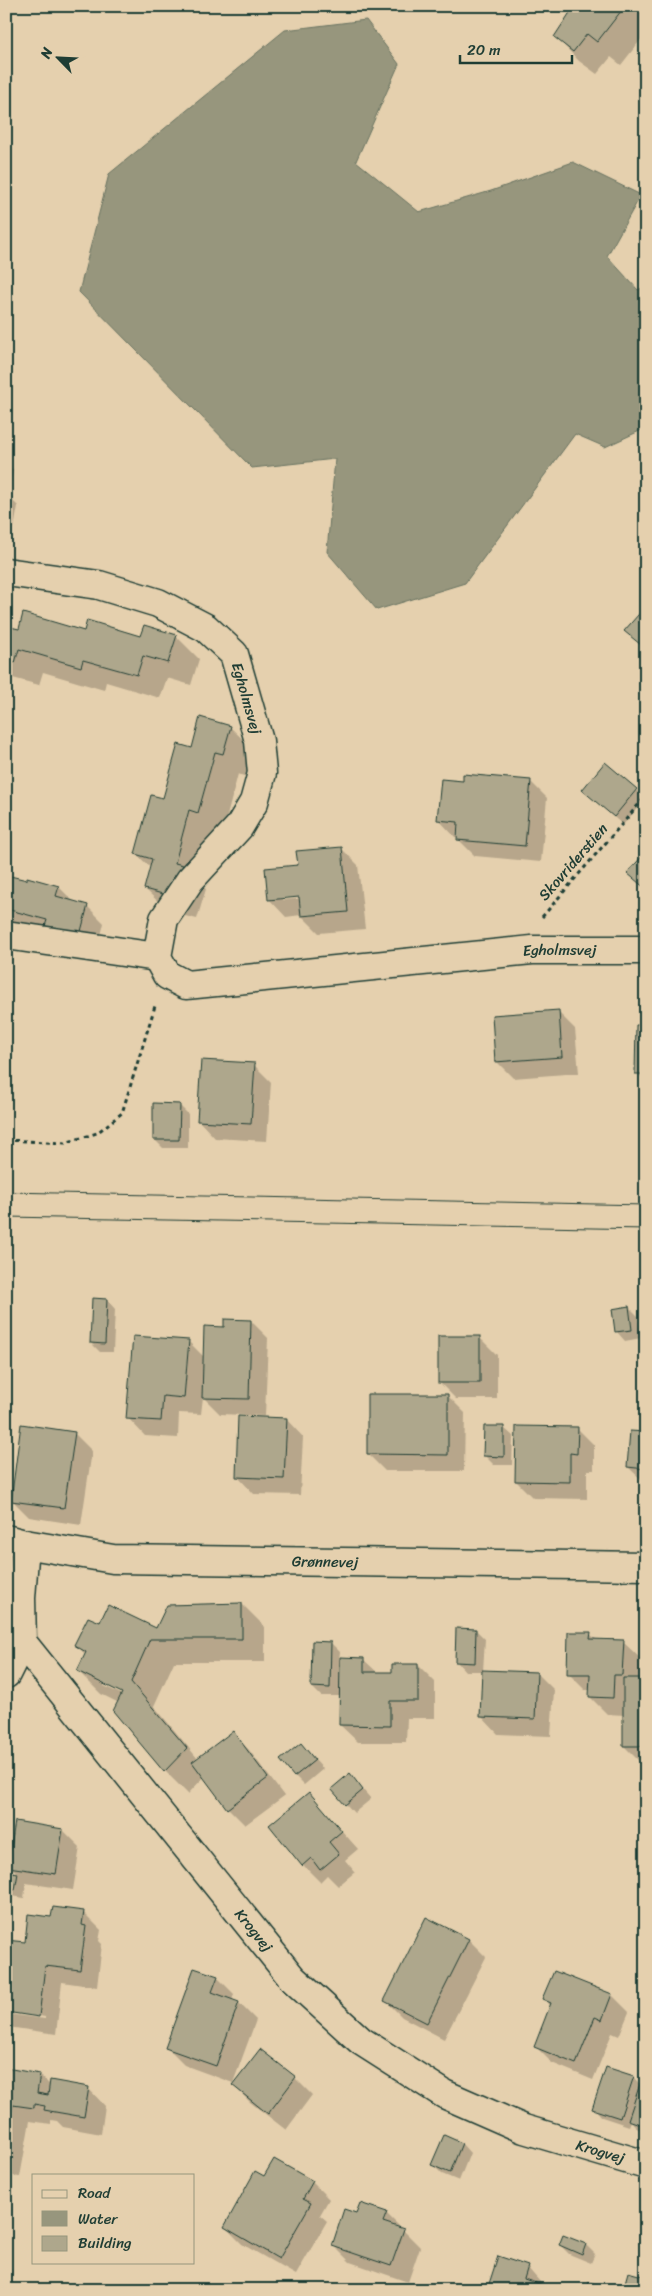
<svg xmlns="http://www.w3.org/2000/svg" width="652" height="2296" font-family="Sriracha,sans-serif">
<rect width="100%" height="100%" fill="#e5d0ae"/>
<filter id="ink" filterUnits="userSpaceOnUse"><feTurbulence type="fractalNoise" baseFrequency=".02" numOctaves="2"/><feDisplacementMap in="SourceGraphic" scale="10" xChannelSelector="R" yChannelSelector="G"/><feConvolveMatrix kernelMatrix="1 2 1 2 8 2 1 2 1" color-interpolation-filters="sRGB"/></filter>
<g filter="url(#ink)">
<polygon fill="#97967d" stroke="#677260" points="366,20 399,64 356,161 419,212 491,191 573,162 641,195 607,256 638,290 646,286 646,428 605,447 575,434 465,583 377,610 327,552 335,459 252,468 79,292 109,174 285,30"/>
<g fill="#0003" fill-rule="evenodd">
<polygon points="567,6 646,6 646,33 621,65 611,57 597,74 579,61 556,37 572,11"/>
<polygon points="6,456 8,458 7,464 13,470 9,497 18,506 14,528 6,527"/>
<polygon points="6,627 20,631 141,637 176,636 199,659 191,685 167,678 160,698 106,682 104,690 43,672 39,685 9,677 6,674"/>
<polygon points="230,727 254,750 247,777 238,774 222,835 213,833 199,883 206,889 197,919 169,912 145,889 151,868 136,854 193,750"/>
<polygon points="530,781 547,798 541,862 475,856 458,839 458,837 455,837 438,819 464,782"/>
<polygon points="583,790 636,790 645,799 623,825"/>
<path d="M341,848L358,865L365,929L319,933L301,915L286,917L269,899L299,866ZM305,895L306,898L283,900V897Z"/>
<polygon points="6,876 59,887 74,902 87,906 104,923 97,952 6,931"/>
<polygon points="558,1012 575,1029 579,1073 513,1078 496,1061"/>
<polygon points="646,1027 646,1082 637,1073"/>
<polygon points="254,1065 271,1082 267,1141 215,1138 198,1120"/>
<polygon points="179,1105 188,1114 188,1148 163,1148 154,1139"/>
<polygon points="107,1300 115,1309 113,1352 100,1352 91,1343"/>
<polygon points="629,1307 638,1316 641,1338 625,1341 617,1332"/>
<polygon points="251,1321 268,1338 265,1416 220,1414 203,1397 201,1414 179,1413 178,1438 145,1436 128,1418 188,1341 204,1357 226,1328"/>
<polygon points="480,1338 497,1355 497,1399 456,1399 439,1382"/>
<polygon points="448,1396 465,1413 464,1471 385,1471 368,1454"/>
<polygon points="286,1419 303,1437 300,1495 254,1494 237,1476"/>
<polygon points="504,1428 513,1436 512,1465 494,1465 485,1456"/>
<polygon points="577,1428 594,1445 594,1470 587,1470 587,1499 533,1498 516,1481"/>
<polygon points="75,1434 92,1451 81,1525 29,1517 12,1500"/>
<polygon points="646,1434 646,1484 628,1467"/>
<path d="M242,1604L265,1627V1662H174L154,1706L198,1759L232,1733L249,1750L284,1796L245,1825L228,1808L204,1777L188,1794L165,1771L119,1703L101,1694L78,1671L86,1655L76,1645L101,1624L157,1629ZM104,1683L128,1695L127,1697L104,1686Z"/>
<polygon points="476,1630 485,1639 483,1671 537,1673 554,1690 551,1736 498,1734 481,1716 483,1671 465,1671 457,1662"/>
<polygon points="590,1634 597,1640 623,1642 641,1659 640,1680 646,1680 646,1763 641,1763 624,1746 624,1715 607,1714 590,1697 591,1690 585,1690 568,1673"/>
<polygon points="331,1643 340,1652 339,1659 363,1659 378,1673 393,1673 418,1665 435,1682 435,1718 407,1718 406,1742 358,1742 340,1725 341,1696 321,1696 312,1687"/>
<polygon points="301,1744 323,1769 304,1785 295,1776"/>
<polygon points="350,1775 371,1799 354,1813 346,1804"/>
<polygon points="309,1794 358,1849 345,1860 355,1872 338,1886 327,1875 320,1882 303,1865"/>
<polygon points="63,1830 80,1847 73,1890 26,1883 24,1898 6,1895 6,1872 18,1874 10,1866"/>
<path d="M54,1909L84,1913L101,1930L99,1941L102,1944L97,1987L62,1982L56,2034L8,2027L6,2025V1941L26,1943L52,1918ZM8,2011L45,2017V2019L8,2014Z"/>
<polygon points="469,1940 486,1957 444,2039 402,2017 385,2000"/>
<polygon points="555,1972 612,1995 629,2012 619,2036 612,2033 593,2080 552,2063 535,2046 551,2006 544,1999"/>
<polygon points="217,1977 234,1994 232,2001 239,2003 256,2020 233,2083 184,2065 167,2048"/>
<polygon points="260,2051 295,2078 312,2095 286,2130 250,2102 233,2085"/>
<polygon points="6,2069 40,2075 51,2086 88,2088 105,2106 101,2134 63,2127 57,2121 51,2120 51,2124 30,2121 20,2177 6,2175"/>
<polygon points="646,2074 646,2131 638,2129 631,2121 629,2126 602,2117 594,2108 633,2077 641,2085"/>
<polygon points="445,2137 462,2144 470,2153 459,2181 442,2174 433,2165"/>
<polygon points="265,2178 312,2182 329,2199 320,2215 327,2221 296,2275 242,2244 225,2227"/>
<polygon points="386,2213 420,2247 408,2282 350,2262 333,2245 357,2215"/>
<polygon points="564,2237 586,2245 595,2254 591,2263 569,2254 560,2245"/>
<polygon points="6,2264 12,2270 9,2290 6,2290"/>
<polygon points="527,2267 547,2290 489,2290"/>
</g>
<g fill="#aea78c" stroke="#1f3d34">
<polygon points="566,6 625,6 597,42 587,34 573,52 554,37 571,11"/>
<polygon points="646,606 646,649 624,631"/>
<polygon points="23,613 84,631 87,620 140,636 144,625 177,635 168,663 143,656 137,675 83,660 81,667 19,649 15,663 6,660 6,626 19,629"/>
<polygon points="200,717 231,726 223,754 215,752 198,813 189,810 175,863 183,865 174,897 144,889 152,859 135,854 151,795 163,798 178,744 192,748"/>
<polygon points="605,762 637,789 614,817 582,790"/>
<polygon points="463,774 531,780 525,846 457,840 458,822 437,820 441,779 463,781"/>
<polygon points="342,847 348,912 301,916 299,897 268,900 265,868 298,865 296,851"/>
<polygon points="646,852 646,889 627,873"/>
<polygon points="6,875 27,880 27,877 59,886 56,896 88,905 80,935 45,926 47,920 6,909"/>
<polygon points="559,1010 562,1057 495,1062 492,1015"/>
<polygon points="636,1025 646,1025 646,1074 635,1074"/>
<polygon points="201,1060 255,1063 251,1124 197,1121"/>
<polygon points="153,1103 180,1104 179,1140 153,1140"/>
<polygon points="92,1298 107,1299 105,1344 90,1343"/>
<polygon points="629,1306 632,1330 615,1332 612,1309"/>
<polygon points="224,1319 251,1320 249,1399 202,1398 204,1326 224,1327"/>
<polygon points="133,1336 189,1340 184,1398 163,1396 161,1421 126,1419"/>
<rect x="438" y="1336" width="42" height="47"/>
<polygon points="367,1394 448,1394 448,1455 367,1454"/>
<polygon points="238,1416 287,1418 284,1479 236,1477"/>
<polygon points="21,1424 75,1432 64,1508 11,1501"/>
<polygon points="484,1426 504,1426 504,1457 483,1456"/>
<polygon points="516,1426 578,1427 577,1454 570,1453 570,1482 515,1481"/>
<polygon points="630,1431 646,1432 646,1469 627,1467"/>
<polygon points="242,1603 242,1639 150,1639 131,1682 187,1748 164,1772 113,1711 122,1693 77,1671 86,1652 74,1645 88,1617 100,1622 108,1605 156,1628 167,1605"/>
<polygon points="456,1628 476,1629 475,1663 455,1662"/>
<polygon points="568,1632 591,1632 590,1639 624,1640 622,1675 614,1675 613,1698 589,1697 590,1674 567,1674"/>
<polygon points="312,1641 331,1642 330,1688 311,1687"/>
<polygon points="340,1657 364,1658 364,1672 392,1672 392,1664 418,1664 418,1701 390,1701 390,1726 339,1725"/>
<polygon points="646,1667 646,1746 623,1746 623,1678 645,1678"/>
<polygon points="482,1670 537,1672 535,1719 480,1717"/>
<polygon points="233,1731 268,1778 227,1809 192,1762"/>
<polygon points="301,1743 315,1760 294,1777 280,1760"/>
<polygon points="350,1773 363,1790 345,1805 331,1789"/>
<polygon points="309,1792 342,1831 329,1842 339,1854 320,1870 311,1858 302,1866 269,1825"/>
<polygon points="15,1821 63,1829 56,1874 8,1867"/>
<polygon points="6,1871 18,1873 15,1890 6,1889"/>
<polygon points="53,1907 84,1911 82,1925 86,1926 80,1970 45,1966 39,2017 6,2012 6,1940 25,1942 28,1914 51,1917"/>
<polygon points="426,1917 469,1939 427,2023 384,2001"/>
<polygon points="194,1968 218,1976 212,1992 239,2002 216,2066 165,2048"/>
<polygon points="554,1971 612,1994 602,2020 595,2017 576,2064 534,2047 551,2003 542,1999"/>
<polygon points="260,2049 296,2077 268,2114 232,2085"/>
<polygon points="606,2067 634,2076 620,2118 592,2109"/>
<polygon points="6,2068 40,2074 37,2093 48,2095 50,2080 89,2087 84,2117 44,2110 45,2106 34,2104 34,2108 13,2105 6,2145"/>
<polygon points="644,2072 646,2073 646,2126 628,2120"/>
<polygon points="444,2135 462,2143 450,2173 431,2165"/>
<polygon points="274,2159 313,2181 303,2199 311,2203 279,2259 224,2227 255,2171 264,2176"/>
<polygon points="360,2203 387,2212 383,2222 404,2229 391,2266 332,2246 344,2209 356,2213"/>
<polygon points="563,2235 586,2244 582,2255 559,2245"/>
<polygon points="498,2256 528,2266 524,2279 545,2286 544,2290 487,2290"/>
<polygon points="628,2272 646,2277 646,2290 623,2290"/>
<polygon points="589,2282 612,2289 587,2290"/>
</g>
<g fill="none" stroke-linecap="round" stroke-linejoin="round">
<g stroke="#1f3d34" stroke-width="31">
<g id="minor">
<path id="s1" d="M6,572L99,585L158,603L206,628L234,654L259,741L262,773L254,802L239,827L190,880L164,919L157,957L167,975L186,985L532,950H646"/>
<polyline points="6,935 157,957"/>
<path id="s2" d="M25,1544L21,1598L22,1642L292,1978L361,2041L444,2094L524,2129L646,2165"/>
<polyline points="6,1674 22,1642"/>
</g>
</g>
<g stroke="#1f3d34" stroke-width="31">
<g id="tertiary">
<path id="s3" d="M6,1539L25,1544L113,1559L646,1566"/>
</g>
</g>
<g stroke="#1f3d34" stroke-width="3" stroke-dasharray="4 4" stroke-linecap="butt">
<polyline points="542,917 646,796"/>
<polyline points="6,1140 65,1143 97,1133 122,1113 155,1006"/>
</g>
<use href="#minor" stroke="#e5d0ae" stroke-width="28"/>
<use href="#tertiary" stroke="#e5d0ae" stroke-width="28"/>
<g stroke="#1f3d34" stroke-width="1">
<polyline points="6,1192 646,1205"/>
<polyline points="6,1217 646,1229"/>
</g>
</g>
</g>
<g text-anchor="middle" stroke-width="5" stroke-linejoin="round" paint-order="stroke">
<g font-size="15" fill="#1f3d34" stroke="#e5d0ae">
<text dy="5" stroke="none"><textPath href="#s1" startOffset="294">Egholmsvej</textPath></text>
<text transform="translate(573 862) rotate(-49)" y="5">Skovriderstien</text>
<text dy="5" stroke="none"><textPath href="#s1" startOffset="1005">Egholmsvej</textPath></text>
<text dy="5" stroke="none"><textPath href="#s3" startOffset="321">Grønnevej</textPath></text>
<text dy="5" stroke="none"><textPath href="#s2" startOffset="468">Krogvej</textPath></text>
<text dy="5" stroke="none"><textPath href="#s2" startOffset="888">Krogvej</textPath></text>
</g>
</g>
<rect width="652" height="2296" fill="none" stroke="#e5d0ae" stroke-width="25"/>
<rect x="12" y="12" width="627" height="2271" fill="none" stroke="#1f3d34" stroke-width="2" filter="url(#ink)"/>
<rect x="32" y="2174" width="162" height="90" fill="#e5d0ae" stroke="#96957d"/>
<rect x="42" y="2190" width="25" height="8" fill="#e5d0ae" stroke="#96957d"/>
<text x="78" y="2198" font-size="15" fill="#1f3d34">Road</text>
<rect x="42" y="2211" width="25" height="15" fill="#97967d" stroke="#96957d"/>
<text x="78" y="2224" font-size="15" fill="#1f3d34">Water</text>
<rect x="42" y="2236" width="25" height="15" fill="#aea78c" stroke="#96957d"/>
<text x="78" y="2248" font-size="15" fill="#1f3d34">Building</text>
<g transform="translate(58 58) rotate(294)" stroke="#e5d0ae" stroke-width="4" paint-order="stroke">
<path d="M0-4L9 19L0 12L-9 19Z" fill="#1f3d34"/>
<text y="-8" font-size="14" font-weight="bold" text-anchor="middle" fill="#1f3d34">N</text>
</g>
<path d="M460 55v8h112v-8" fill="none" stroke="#1f3d34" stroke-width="2.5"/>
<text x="467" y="55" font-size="15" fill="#1f3d34" stroke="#e5d0ae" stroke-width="4" paint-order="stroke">20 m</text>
</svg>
